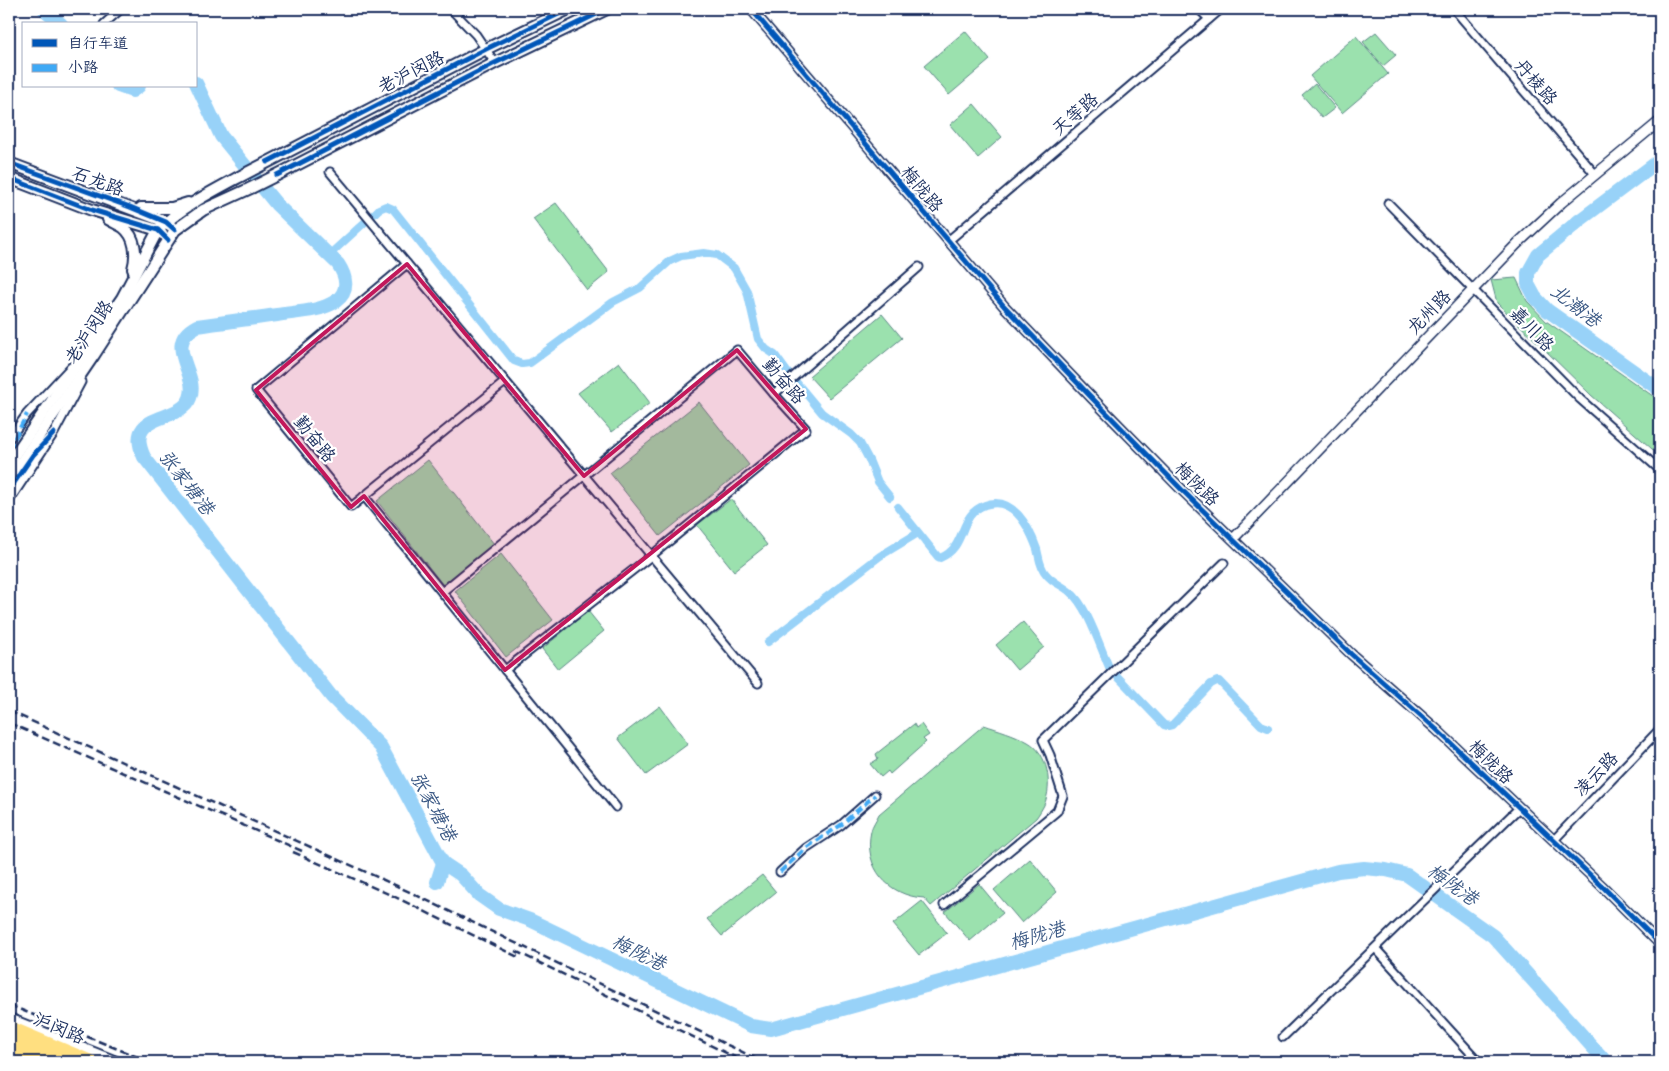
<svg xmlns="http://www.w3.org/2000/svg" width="1669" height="1071" font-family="Sriracha,'LXGW WenKai TC',sans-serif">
<rect width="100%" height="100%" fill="#fff"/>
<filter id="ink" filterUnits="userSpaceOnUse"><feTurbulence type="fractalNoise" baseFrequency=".02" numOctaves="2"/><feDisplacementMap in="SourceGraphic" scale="10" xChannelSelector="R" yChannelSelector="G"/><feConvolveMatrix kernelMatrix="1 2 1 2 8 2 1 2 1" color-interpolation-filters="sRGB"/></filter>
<g filter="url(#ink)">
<g fill="#9be1ae" stroke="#5b8886">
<polygon points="965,31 990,60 949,95 924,66"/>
<polygon points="1376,32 1396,55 1383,66 1363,42"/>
<polygon points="1356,36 1388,74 1342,113 1310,76"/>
<polygon points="1315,84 1335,108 1322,118 1302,95"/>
<polygon points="974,104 1002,137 978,158 950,125"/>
<polygon points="556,203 609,272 587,290 533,219"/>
<polygon points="1516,278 1527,301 1546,321 1660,401 1660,456 1591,395 1497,303 1491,280"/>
<polygon points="882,314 902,338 829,398 809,376"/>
<polygon points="619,362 650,403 612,432 578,393"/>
<polygon points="699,402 749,465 660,536 610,473"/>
<polygon points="428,460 494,544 443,585 377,501"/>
<polygon points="731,499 767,545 734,571 697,525"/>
<polygon points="501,554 553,620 506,657 455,591"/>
<polygon points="588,611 604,631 558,669 542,649"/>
<polygon points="1023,622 1044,647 1017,670 996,645"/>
<polygon points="660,706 688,744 646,775 618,738"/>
<polygon points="914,724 916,728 921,724 929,735 923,739 926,742 890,774 888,771 881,777 870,764 878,759 876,754"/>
<path d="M984,725C999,730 1014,734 1028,742C1048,753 1053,785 1044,805C1042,809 1039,814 1036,818L931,906L924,898C888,896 863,867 871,831C872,825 877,819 879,814Z"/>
<polygon points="1030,859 1057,892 1022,923 994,890"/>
<polygon points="762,875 776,892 722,936 707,919"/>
<polygon points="979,884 1003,913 970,941 945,912"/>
<polygon points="922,901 947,933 919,955 893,924"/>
</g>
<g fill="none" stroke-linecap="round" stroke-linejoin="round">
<g stroke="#98d2f8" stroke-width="8">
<polyline points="374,214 379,209 386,206 393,209 514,361 522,364 530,363 613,302 640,288 670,261 681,256 704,253 717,255 734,268 747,291 758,339 766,349 775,355 788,373"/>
<polyline points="329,255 364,223"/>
<polyline points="797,383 822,413 851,434 860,443 869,460 878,482 890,497"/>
<path d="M898,507L938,557L940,558C968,547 957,515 985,505C1013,495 1029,527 1037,549C1039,557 1040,568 1046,574C1053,583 1062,585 1070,592C1087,605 1100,647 1109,667"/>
<polyline points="768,642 880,556 918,533"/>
<polyline points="1117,676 1164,725 1168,726 1172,725 1211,684 1217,681 1219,681 1261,725 1268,728"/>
</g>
<g stroke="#98d2f8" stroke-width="14">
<polyline points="44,9 61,24"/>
<path d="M196,83L221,136L277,205L338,264C346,276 350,291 336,301C320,312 295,312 277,315C250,319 224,322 197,326C161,345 200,373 190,398C180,424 123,411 144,457L331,696L381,747L443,863L437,882"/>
<polyline points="118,86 132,91 139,86"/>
<polyline points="1660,160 1580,220 1538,255 1528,273 1528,284 1535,297 1547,310 1660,390"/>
<polyline points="443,863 461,875 479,895 499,909 530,920 751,1026 771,1029 1338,871 1364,868 1386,870 1407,875 1493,936 1606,1062"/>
</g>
<g stroke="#1b2f5e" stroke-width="11">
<g id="minor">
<polyline points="451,9 476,35 495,63"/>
<polyline points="1199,9 1209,19"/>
<polyline points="1454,9 1595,174"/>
<polyline points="104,24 121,9"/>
<polyline points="330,172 758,683"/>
<polyline points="1388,203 1580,399 1660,470"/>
<polyline points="948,241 1221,9"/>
<polyline points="407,264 256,390 351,507 505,382"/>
<polyline points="774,394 919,267"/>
<polyline points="9,439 27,414 71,367"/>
<polyline points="364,496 616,807"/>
<polyline points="9,501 54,433 81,382"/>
<polyline points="442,592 737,350 774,394 806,429 651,556 505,670"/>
<polyline points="1554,840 1660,729"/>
<polyline points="780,872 806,848 841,825 875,795"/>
<polyline points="944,905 1057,811 1063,796 1050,755 1043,740 1224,563"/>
<polyline points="1376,949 1479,1062"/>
<polyline points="1283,1037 1519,808"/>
</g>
</g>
<g stroke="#1b2f5e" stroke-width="12">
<g id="tertiary">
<polyline points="751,9 1004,306 1092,398 1183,491 1351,654 1436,729 1602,886 1660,944"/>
<polyline points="1233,539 1517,244 1561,203 1660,121"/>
</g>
</g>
<g stroke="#1b2f5e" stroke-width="14">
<g id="secondary">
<polyline points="9,163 166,222 171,226"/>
<polyline points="277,175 495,63 607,9"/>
<polyline points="9,178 92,210 158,230 162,234"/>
<polyline points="141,208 172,208 188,203"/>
<path d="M108,219C113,222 118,224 123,227C136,237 137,255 133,269"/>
<path d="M9,463L122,298L158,230C178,209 215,190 241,176L486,49L569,9"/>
<polyline points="9,480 94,355 175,230 203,210 251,188"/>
<polyline points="9,1019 116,1062"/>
</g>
</g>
<g stroke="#1b2f5e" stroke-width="15">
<g id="primary">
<polyline points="9,1026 95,1062"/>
<polyline points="9,1045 52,1062"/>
</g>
</g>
<g stroke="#1b2f5e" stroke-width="15">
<g id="trunk">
<polyline points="9,1035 76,1062"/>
<polyline points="9,1055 29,1062"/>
</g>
</g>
<use href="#minor" stroke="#fff" stroke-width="7"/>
<use href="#tertiary" stroke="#fff" stroke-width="9"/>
<use href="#secondary" stroke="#fff" stroke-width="10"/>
<use href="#primary" stroke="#ffdf80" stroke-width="11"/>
<use href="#trunk" stroke="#ffdf80" stroke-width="11"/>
<g stroke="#1b2f5e" stroke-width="2.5" stroke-dasharray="8 4" stroke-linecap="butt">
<polyline points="9,711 397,886 763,1062"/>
<polyline points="9,723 302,851"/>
<polyline points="293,852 393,896 520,958"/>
<polyline points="515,951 745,1062"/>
<polyline points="9,1005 150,1062"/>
</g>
<g stroke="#1b2f5e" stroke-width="14" stroke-linecap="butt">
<polyline id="secondary-bridge" points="251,188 277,175"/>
</g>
<use href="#secondary-bridge" stroke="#fff" stroke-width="10"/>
<g stroke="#3fa9f5" stroke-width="4" stroke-dasharray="8 4" stroke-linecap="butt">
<polyline points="9,449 27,414"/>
<polyline points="780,872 806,848 841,825 875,795"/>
</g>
<g stroke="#fff" stroke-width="8">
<g id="cycleway">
<polyline points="751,9 1004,306 1092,398 1183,491 1351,654 1436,729 1602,886 1660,944"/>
<polyline points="267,162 486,49 569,9"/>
<polyline points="9,163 130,207 166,222 175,230"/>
<polyline points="277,175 495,63 607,9"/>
<polyline points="9,178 92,210 158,230 168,240"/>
<polyline points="9,490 33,455 54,433"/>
</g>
</g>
<use href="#cycleway" stroke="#0057b8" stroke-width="5"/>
</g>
</g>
<path fill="#c2185b" fill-opacity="0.2" stroke="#c2185b" stroke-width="4" stroke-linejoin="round" d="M407,264L584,476L737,350L806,429L505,670L364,496L351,507L256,390Z"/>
<g text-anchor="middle" stroke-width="4.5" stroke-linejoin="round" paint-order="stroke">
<g font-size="18" fill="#1b2f5e" stroke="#fff">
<text transform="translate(411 72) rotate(-27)" y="6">老沪闵路</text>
<text transform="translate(1536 82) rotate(49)" y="6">丹棱路</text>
<text transform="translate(1075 114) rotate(-41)" y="6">天等路</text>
<text transform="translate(98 181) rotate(20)" y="6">石龙路</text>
<text transform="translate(922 189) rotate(50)" y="6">梅陇路</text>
<text transform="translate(1429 312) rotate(-46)" y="6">龙州路</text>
<text transform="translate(1532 329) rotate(46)" y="6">嘉川路</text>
<text transform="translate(89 332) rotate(-57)" y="6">老沪闵路</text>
<text transform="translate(784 381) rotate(49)" y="6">勤奋路</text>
<text transform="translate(315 439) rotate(51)" y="6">勤奋路</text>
<text transform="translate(1197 484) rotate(44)" y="6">梅陇路</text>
<text transform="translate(1491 762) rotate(44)" y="6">梅陇路</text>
<text transform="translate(1596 774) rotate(-46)" y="6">凌云路</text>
<text transform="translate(59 1028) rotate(23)" y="6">沪闵路</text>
</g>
<g font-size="19" font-style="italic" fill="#3a5884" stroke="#fff">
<text transform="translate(1576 305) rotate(38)" y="7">北潮港</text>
<text transform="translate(187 482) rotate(52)" y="7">张家塘港</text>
<text transform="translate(434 806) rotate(62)" y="7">张家塘港</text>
<text transform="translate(1453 884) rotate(35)" y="7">梅陇港</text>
<text transform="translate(1037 935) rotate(-16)" y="7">梅陇港</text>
<text transform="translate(639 952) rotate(26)" y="7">梅陇港</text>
</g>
</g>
<rect width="1669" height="1071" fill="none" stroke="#fff" stroke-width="30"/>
<rect x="15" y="15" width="1639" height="1041" fill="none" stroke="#1b2f5e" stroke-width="2" filter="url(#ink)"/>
<rect x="22" y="22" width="175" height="65" fill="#ffffff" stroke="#a4acbf"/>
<rect x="32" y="39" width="25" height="8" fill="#0057b8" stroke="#a4acbf"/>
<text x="68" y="48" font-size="15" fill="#1b2f5e">自行车道</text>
<rect x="32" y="64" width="25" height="8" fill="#3fa9f5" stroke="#a4acbf"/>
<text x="68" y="72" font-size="15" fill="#1b2f5e">小路</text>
</svg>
